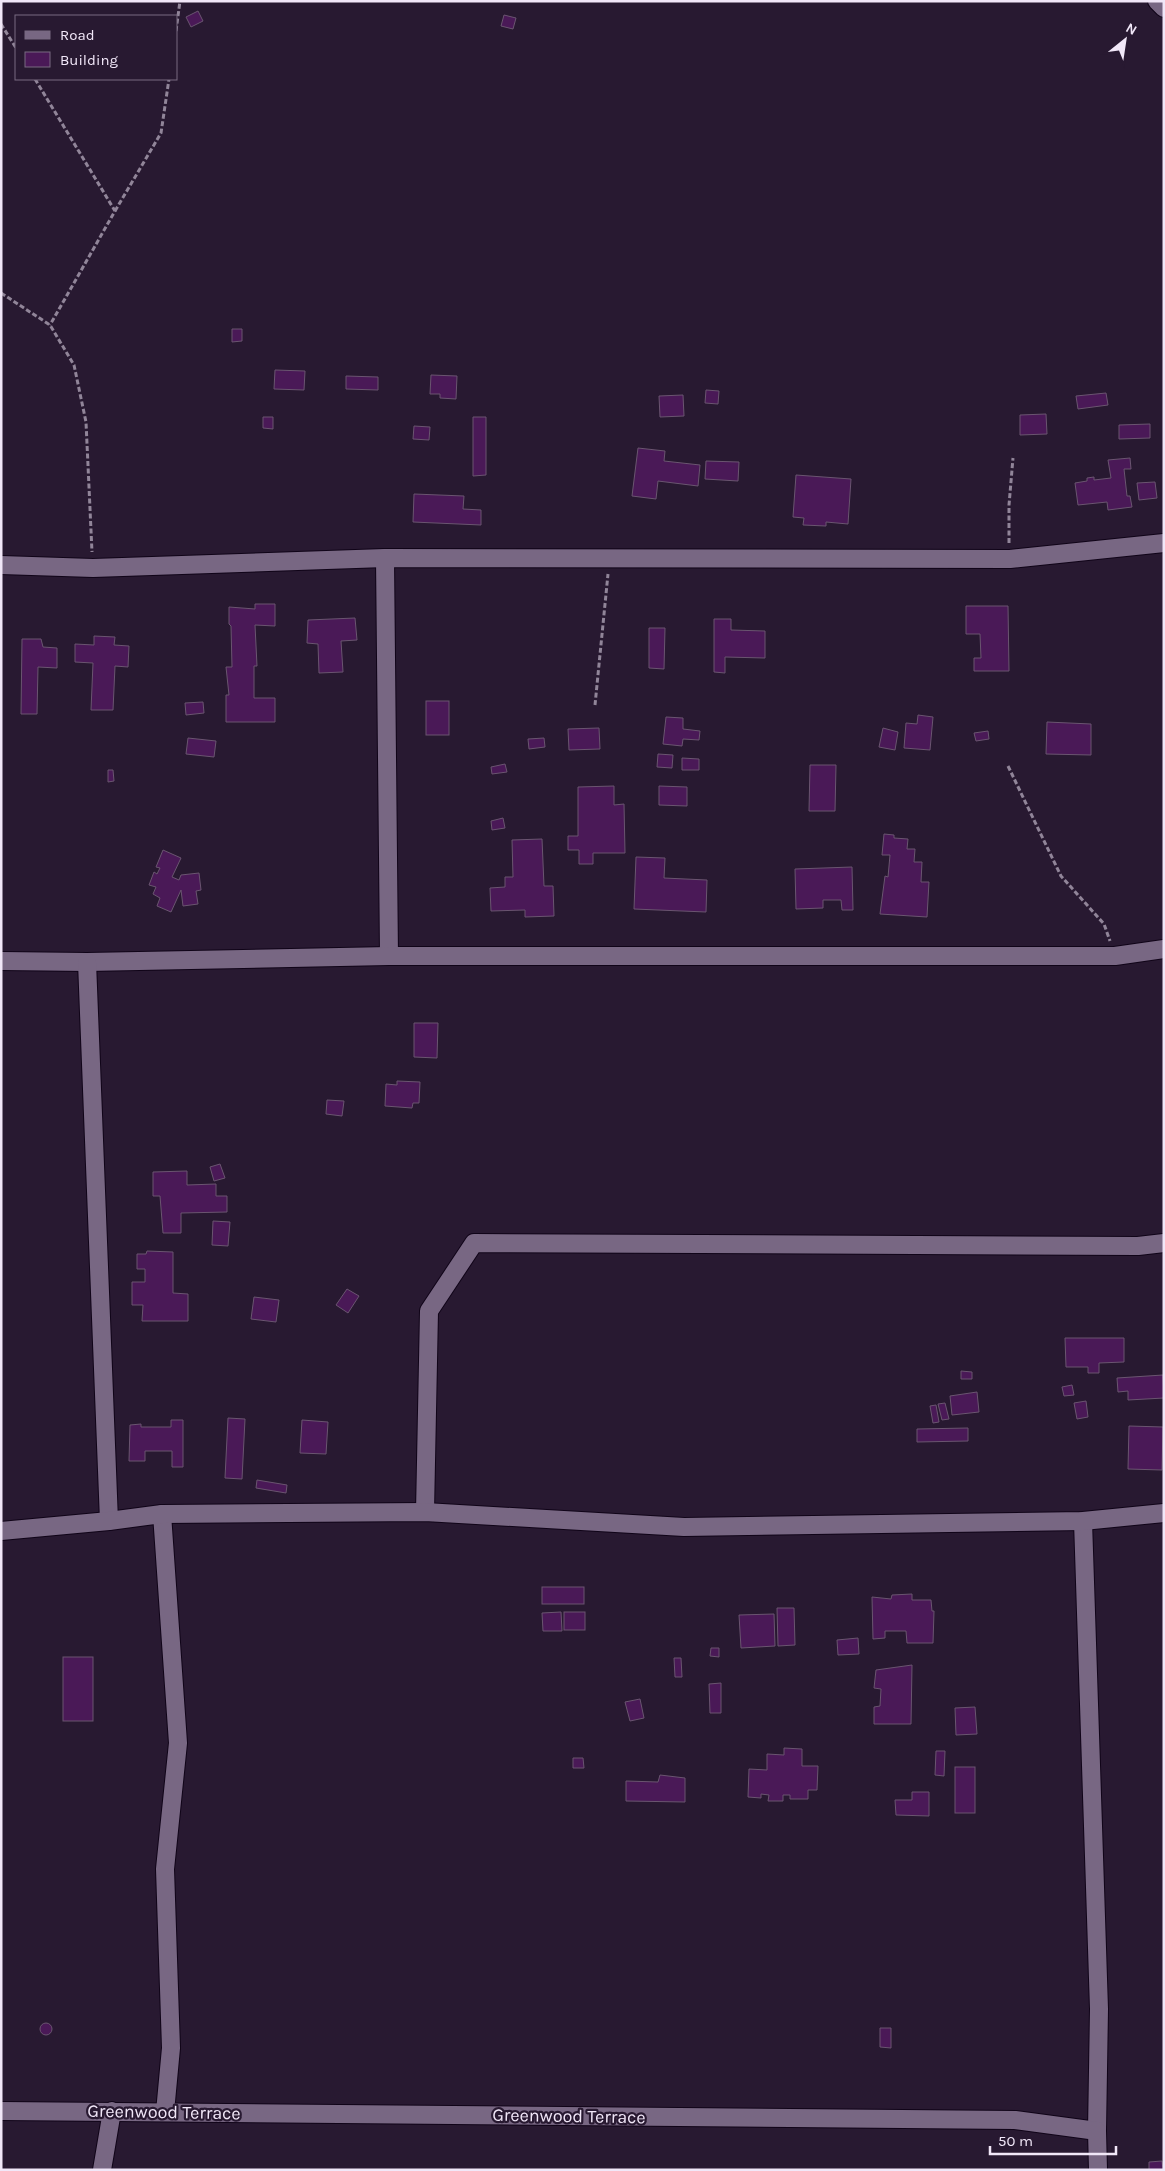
<svg xmlns="http://www.w3.org/2000/svg" width="1165" height="2171" font-family="Karla,sans-serif">
<rect width="100%" height="100%" fill="#281931"/>
<g fill="#4a1957" stroke="#6a5570">
<polygon points="198,11 203,21 191,27 186,17"/>
<polygon points="504,15 516,18 513,29 501,26"/>
<polygon points="232,329 242,329 242,341 232,342"/>
<polygon points="275,370 305,371 304,390 274,389"/>
<polygon points="431,375 457,376 456,399 440,398 440,394 430,394"/>
<polygon points="346,376 378,377 378,390 346,389"/>
<polygon points="706,390 719,391 718,404 705,403"/>
<polygon points="1106,393 1108,405 1078,409 1076,396"/>
<polygon points="683,395 684,416 660,417 659,396"/>
<polygon points="1046,414 1047,434 1020,435 1020,415"/>
<polygon points="263,417 273,417 273,429 263,428"/>
<polygon points="473,417 486,417 486,475 473,476"/>
<polygon points="1150,424 1150,438 1119,439 1119,425"/>
<polygon points="414,426 430,427 429,440 413,439"/>
<polygon points="638,448 665,451 664,461 700,465 698,486 658,481 656,499 632,496"/>
<polygon points="1130,458 1131,469 1124,469 1127,496 1130,496 1132,507 1108,510 1107,502 1078,505 1075,483 1087,481 1087,478 1094,477 1094,480 1111,478 1108,460"/>
<polygon points="706,461 739,462 738,481 705,479"/>
<polygon points="796,475 851,479 848,524 826,522 826,526 803,525 804,518 793,517"/>
<polygon points="1155,482 1157,498 1139,500 1137,483"/>
<polygon points="414,494 464,496 463,509 481,510 481,525 413,522"/>
<polygon points="255,604 275,604 275,626 255,625 257,666 254,666 254,698 275,698 275,722 226,722 226,695 229,695 226,667 232,667 231,626 229,624 229,607 255,609"/>
<polygon points="966,606 1008,606 1009,671 974,671 974,658 981,658 980,634 966,634"/>
<polygon points="355,618 357,640 341,641 343,672 319,673 318,644 307,643 308,620"/>
<polygon points="714,619 731,619 731,630 765,631 765,658 725,657 725,673 714,672"/>
<polygon points="649,628 665,628 664,669 649,668"/>
<polygon points="94,636 115,637 114,645 129,646 128,667 115,666 113,710 91,710 93,663 75,662 75,644 94,645"/>
<polygon points="22,639 41,639 43,647 57,648 57,668 38,667 37,714 21,714"/>
<rect x="426" y="701" width="23" height="34"/>
<polygon points="203,702 204,713 186,715 185,703"/>
<polygon points="918,715 933,717 930,750 904,748 906,723 917,724"/>
<polygon points="666,717 683,718 683,729 700,731 699,740 683,739 682,746 663,744"/>
<polygon points="1047,722 1091,724 1091,755 1046,754"/>
<polygon points="599,728 600,749 569,750 568,729"/>
<polygon points="883,728 898,732 895,750 879,747"/>
<polygon points="988,731 989,739 976,741 974,733"/>
<polygon points="188,738 216,741 214,757 186,754"/>
<polygon points="544,738 545,747 529,749 528,739"/>
<polygon points="658,754 673,755 672,768 657,767"/>
<polygon points="682,758 699,759 699,770 682,770"/>
<polygon points="505,764 507,772 492,774 491,767"/>
<polygon points="810,765 836,765 835,811 809,811"/>
<polygon points="108,770 113,770 114,781 108,782"/>
<polygon points="614,786 614,805 624,804 625,853 593,853 593,864 579,864 579,850 568,850 568,836 578,836 578,787"/>
<polygon points="659,786 687,787 687,806 659,805"/>
<polygon points="503,818 505,828 492,830 491,821"/>
<polygon points="884,834 894,835 894,838 908,839 907,849 915,849 914,862 922,862 921,882 929,882 927,917 880,914 885,876 888,877 890,855 882,855"/>
<polygon points="542,839 544,886 553,886 554,916 525,917 525,910 491,911 490,888 505,887 505,877 513,877 512,840"/>
<polygon points="163,850 181,858 172,877 179,880 181,875 199,873 201,890 196,891 198,904 183,906 181,890 171,912 157,906 160,898 153,894 156,887 149,885 154,872 157,874 160,868 156,867"/>
<polygon points="636,857 665,858 664,878 707,880 706,912 634,909"/>
<polygon points="852,867 853,910 842,910 841,900 823,900 823,908 796,909 795,869"/>
<polygon points="414,1023 438,1023 437,1058 414,1057"/>
<polygon points="397,1081 420,1082 419,1103 413,1103 412,1108 385,1106 386,1084 397,1085"/>
<polygon points="327,1100 344,1101 342,1116 326,1114"/>
<polygon points="220,1164 225,1178 214,1181 210,1167"/>
<polygon points="187,1171 187,1185 216,1184 216,1196 227,1196 227,1212 181,1213 181,1233 163,1233 160,1196 153,1196 153,1172"/>
<polygon points="213,1221 230,1222 228,1246 212,1245"/>
<polygon points="147,1251 173,1252 173,1293 188,1294 188,1321 142,1321 143,1305 132,1305 132,1282 145,1282 145,1269 137,1269 137,1254 146,1254"/>
<polygon points="347,1289 359,1296 348,1313 336,1305"/>
<polygon points="254,1297 279,1300 276,1322 251,1319"/>
<polygon points="1065,1338 1124,1338 1124,1362 1099,1363 1099,1373 1088,1373 1088,1367 1066,1367"/>
<polygon points="961,1371 972,1372 972,1379 961,1379"/>
<polygon points="1163,1375 1164,1398 1128,1400 1128,1391 1118,1392 1117,1378"/>
<polygon points="1072,1385 1074,1395 1064,1396 1062,1387"/>
<polygon points="977,1392 979,1412 952,1415 950,1396"/>
<polygon points="1086,1401 1088,1417 1077,1419 1074,1403"/>
<polygon points="945,1403 949,1419 942,1420 938,1404"/>
<polygon points="936,1405 939,1422 933,1423 930,1406"/>
<polygon points="228,1418 245,1419 242,1479 225,1478"/>
<polygon points="171,1420 183,1420 183,1467 172,1467 172,1451 145,1451 145,1461 129,1461 130,1425 141,1424 141,1427 171,1427"/>
<polygon points="302,1420 328,1422 326,1454 300,1453"/>
<polygon points="1129,1426 1163,1427 1162,1470 1128,1469"/>
<polygon points="968,1428 968,1441 917,1442 917,1429"/>
<polygon points="257,1480 287,1485 286,1493 256,1488"/>
<rect x="542" y="1587" width="42" height="17"/>
<polygon points="912,1594 912,1600 931,1600 932,1611 934,1611 933,1643 907,1643 906,1631 885,1631 885,1638 873,1639 872,1597 891,1599 892,1595"/>
<polygon points="777,1608 794,1608 795,1645 778,1646"/>
<polygon points="561,1612 562,1631 543,1631 542,1613"/>
<rect x="564" y="1612" width="21" height="18"/>
<polygon points="774,1614 775,1646 741,1648 739,1615"/>
<polygon points="858,1638 859,1654 838,1655 837,1640"/>
<polygon points="711,1648 719,1648 719,1657 710,1656"/>
<rect x="63" y="1657" width="30" height="64"/>
<polygon points="674,1658 681,1658 682,1677 675,1677"/>
<polygon points="912,1665 911,1724 874,1724 874,1707 880,1706 881,1689 874,1688 876,1670"/>
<polygon points="721,1683 721,1713 710,1713 709,1684"/>
<polygon points="640,1699 644,1718 630,1721 625,1702"/>
<polygon points="975,1707 977,1734 956,1735 955,1708"/>
<polygon points="784,1748 802,1749 802,1766 818,1766 817,1790 808,1790 808,1799 790,1799 790,1795 783,1795 783,1801 768,1801 769,1795 761,1794 761,1798 748,1797 749,1769 767,1770 767,1754 784,1755"/>
<polygon points="936,1751 945,1751 944,1776 935,1775"/>
<polygon points="573,1758 583,1758 584,1768 573,1768"/>
<rect x="955" y="1767" width="20" height="46"/>
<polygon points="660,1775 685,1778 685,1802 626,1801 626,1781 658,1782"/>
<polygon points="912,1792 929,1792 929,1816 896,1815 895,1800 912,1800"/>
<circle cx="46" cy="2029" r="6"/>
<polygon points="880,2028 891,2028 891,2048 880,2047"/>
<polygon points="1162,2161 1163,2170 1149,2170 1149,2162"/>
</g>
<g fill="none" stroke-linecap="round" stroke-linejoin="round">
<g stroke="#100418" stroke-width="20">
<g id="minor">
<polyline points="1157,1 1164,8"/>
<polyline points="385,558 389,956"/>
<polyline points="1,565 93,568 385,558 1010,559 1164,543"/>
<polyline points="1,961 87,962 389,956 1115,956 1164,949"/>
<polyline points="87,962 109,1521"/>
<polyline points="425,1512 429,1311 474,1243 1138,1246 1164,1243"/>
<polyline points="162,1514 178,1743 165,1869 171,2048 165,2112"/>
<polyline points="1083,1521 1099,2009 1097,2131"/>
<polyline points="1,1531 109,1521 162,1514 425,1512 684,1527 1083,1521 1164,1513"/>
<polyline points="1,2111 1015,2120 1097,2131 1098,2170"/>
<polyline points="102,2170 112,2111"/>
</g>
</g>
<g stroke="#918599" stroke-width="3" stroke-dasharray="5 2.5" stroke-linecap="butt">
<polyline points="1,24 16,48"/>
<polyline points="176,31 180,1"/>
<polyline points="35,79 115,211 50,325"/>
<polyline points="115,211 161,133 169,79"/>
<polyline points="1,293 50,325 74,365 86,422 92,552"/>
<polyline points="1009,543 1009,505 1013,458"/>
<polyline points="595,705 608,574"/>
<polyline points="1008,766 1061,876 1104,924 1110,941"/>
</g>
<use href="#minor" stroke="#786783" stroke-width="18"/>
</g>
<g text-anchor="middle" stroke-width="4.5" stroke-linejoin="round" paint-order="stroke">
<g font-size="18" fill="#f1e7f8" stroke="#281931">
<text transform="translate(164 2112) rotate(1)" y="6">Greenwood Terrace</text>
<text transform="translate(569 2116) rotate(1)" y="6">Greenwood Terrace</text>
</g>
</g>
<rect width="1165" height="2171" fill="none" stroke="#f1e7f8" stroke-width="5"/>
<rect x="15" y="15" width="162" height="65" fill="#281931" stroke="#786b81"/>
<rect x="25" y="31" width="25" height="8" fill="#786783" stroke="#786b81"/>
<text x="60" y="40" font-size="15" fill="#f1e7f8">Road</text>
<rect x="25" y="52" width="25" height="15" fill="#4a1957" stroke="#786b81"/>
<text x="60" y="65" font-size="15" fill="#f1e7f8">Building</text>
<g transform="translate(1125 40) rotate(30)" stroke="#281931" stroke-width="4" paint-order="stroke">
<path d="M0-4L9 19L0 12L-9 19Z" fill="#f1e7f8"/>
<text y="-8" font-size="14" font-weight="bold" text-anchor="middle" fill="#f1e7f8">N</text>
</g>
<path d="M990 2146v8h126v-8" fill="none" stroke="#f1e7f8" stroke-width="2.5"/>
<text x="998" y="2146" font-size="15" fill="#f1e7f8" stroke="#281931" stroke-width="4" paint-order="stroke">50 m</text>
</svg>
